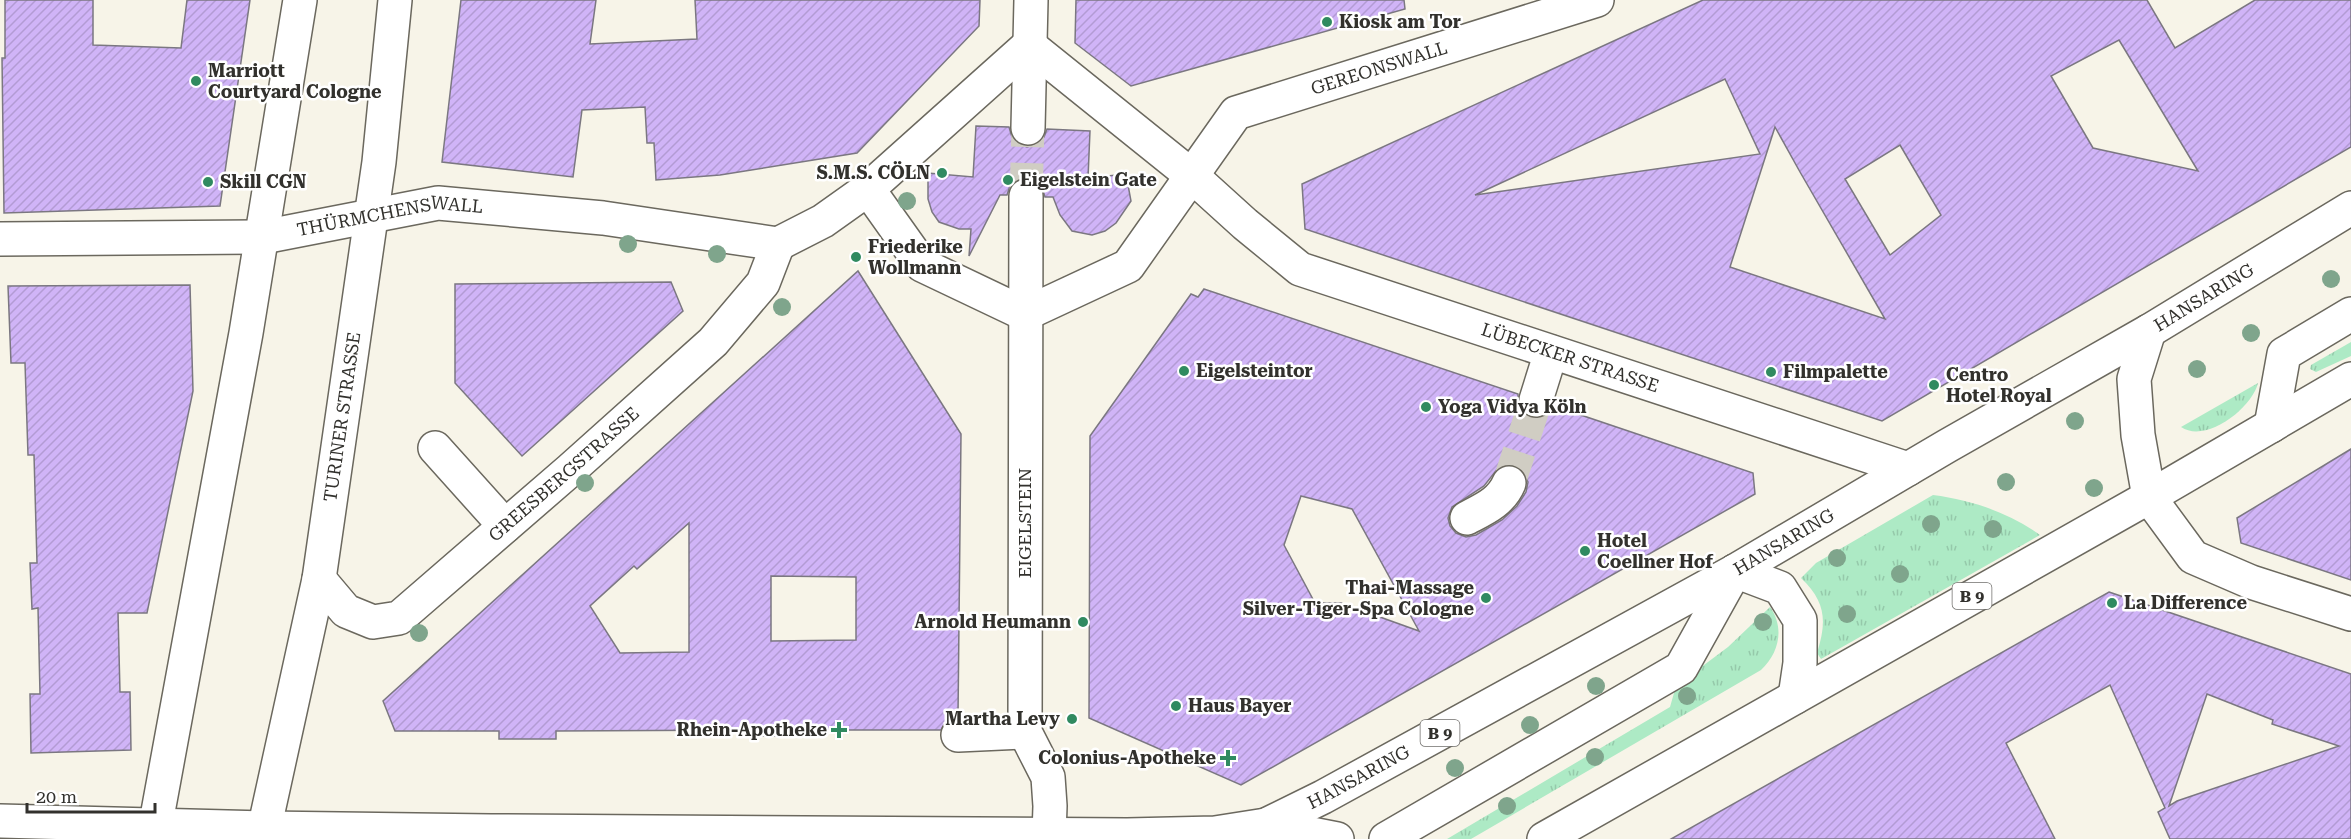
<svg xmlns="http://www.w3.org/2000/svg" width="2351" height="839" font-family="'Roboto Serif',serif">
<defs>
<pattern id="grass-tufts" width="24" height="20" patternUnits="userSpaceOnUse" patternTransform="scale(1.5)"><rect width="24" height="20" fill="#adeac5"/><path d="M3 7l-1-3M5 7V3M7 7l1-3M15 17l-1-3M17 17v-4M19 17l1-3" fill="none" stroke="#95c9aa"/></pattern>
<pattern id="building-hatch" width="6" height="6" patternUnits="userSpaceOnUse" patternTransform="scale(1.5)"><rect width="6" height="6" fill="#d0b4f7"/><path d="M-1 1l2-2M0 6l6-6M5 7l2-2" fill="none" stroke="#b39bd4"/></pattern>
</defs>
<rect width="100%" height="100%" fill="#f7f4e8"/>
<g fill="url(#grass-tufts)">
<polygon points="2351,342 2351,356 2316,372 2310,369 2311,365"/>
<path d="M2258,383C2252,408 2206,444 2181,427Z"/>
<path d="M1933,495C1971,500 2008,512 2040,535L1821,659L1817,653C1827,621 1826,602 1801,578L1816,563Z"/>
<path d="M1770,607C1785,628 1779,653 1761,670L1471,839H1447L1670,707L1676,686L1728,647Z"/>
</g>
<g fill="url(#building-hatch)" stroke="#7b7781" stroke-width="1.5" fill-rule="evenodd">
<polygon points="5,0 93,0 93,45 181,48 187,0 250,0 220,206 4,213 2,58 5,58"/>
<polygon points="461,0 596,0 590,44 697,39 695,0 980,0 979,26 857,153 720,175 656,180 654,143 647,143 645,107 582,110 573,177 442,162"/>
<polygon points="1076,0 1404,0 1405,9 1131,86 1075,43"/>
<path d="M1703,0H2147L2175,48L2255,0H2351V147L1882,421L1305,229L1302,184ZM2119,40L2198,171L2093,148L2051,76ZM1725,79L1760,154L1475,195ZM1775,127L1800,172L1885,319L1730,267ZM1900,145L1941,215L1890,255L1845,179Z"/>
<polygon points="976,126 1009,127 1012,137 1019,144 1027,147 1037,144 1044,137 1047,129 1090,131 1088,178 1126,174 1131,201 1116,223 1105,231 1092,235 1072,231 1060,215 1053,197 1045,197 1042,187 1036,180 1027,177 1017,180 1010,186 1007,195 1000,195 969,256 971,229 959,229 939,222 932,212 928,199 928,173 973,177"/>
<path d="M858,271L961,434L958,716L947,720L941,730H801V736H750V730L556,731V739H499V731H395L383,701ZM689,523V652L620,653L590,606L634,566L637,569ZM771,576L856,577V640L771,641Z"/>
<polygon points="671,282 683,311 522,456 455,383 455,284"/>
<polygon points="190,285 193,391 147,613 118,613 120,692 130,692 131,750 31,753 30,694 40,694 38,608 32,609 30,563 37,563 34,455 28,455 25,363 11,363 8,286"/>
<path d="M1204,289L1518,394V405L1523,413L1530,418H1541L1548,414L1554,406L1753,473L1755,494L1241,785L1089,718L1090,436L1191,294L1198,297ZM1508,464L1518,467L1524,472L1528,482L1526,492L1517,506L1502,520L1476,535L1466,537L1456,533L1450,526L1448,518L1452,507L1484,486L1498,468ZM1301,496L1352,509L1419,631L1341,603H1315L1284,545Z"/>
<polygon points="2351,449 2351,580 2241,543 2237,518"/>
<path d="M2109,592L2351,674V839H2170L2158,812L2165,808L2110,685L2006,743L2055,839H1671ZM2207,694L2273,720L2272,724L2339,746L2177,801L2169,806Z"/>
</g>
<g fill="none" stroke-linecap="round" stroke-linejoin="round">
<g stroke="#d0cdc3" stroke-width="33" stroke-dasharray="33 16" stroke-linecap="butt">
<polyline points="1026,196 1028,128"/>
<polyline points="1509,483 1536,400"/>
</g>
<g stroke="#6b685e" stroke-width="36">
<g id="minor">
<path id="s1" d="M1029,45L1192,176L1245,224L1300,269L1908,469"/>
<polyline points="1028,128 1031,0"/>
<path id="s2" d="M868,189L922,265L1025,314L1128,266L1236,113L1597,0"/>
<polyline points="1026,196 1025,732 1048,777 1050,806 1049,835"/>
<path id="s3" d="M0,239L263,237L438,203L603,218L778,244"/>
<polyline points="778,244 823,221 868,189 1029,45"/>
<polyline points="1536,400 1551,352"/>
<polyline points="2271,426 2284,354 2351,314"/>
<polyline points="435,448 505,526"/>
<polyline points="2149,497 2193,557 2251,582 2351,614"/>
<path d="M1467,518C1484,509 1501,502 1509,483"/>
<path id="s4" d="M319,579L346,611L373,622L399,618L570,470L713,342L763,283L778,244"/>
<polyline points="958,735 1025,732"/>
<polyline points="1266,825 1337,839"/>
<polyline points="1386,839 1681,668 1735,571"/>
</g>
</g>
<g stroke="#6b685e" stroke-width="36">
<g id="major">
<polyline points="2149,331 2134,379 2138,435 2149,497"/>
<polyline points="1735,571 1780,588 1800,620 1800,663 1795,697"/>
<path id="s5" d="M0,821L265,828L491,831L1127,835L1215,833L1266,825L1323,797L1735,571L1947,446L2149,331L2351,208"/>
<polyline points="153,839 246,333 300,0"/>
<path id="s6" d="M262,839L319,579L379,162L395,0"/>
<polyline points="1544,839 2149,497 2351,379"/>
</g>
</g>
<use href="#minor" stroke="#fff" stroke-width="33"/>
<use href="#major" stroke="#fff" stroke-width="33"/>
</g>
<g fill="#7fa58c">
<circle cx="907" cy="201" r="9"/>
<circle cx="628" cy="244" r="9"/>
<circle cx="717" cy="254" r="9"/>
<circle cx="2331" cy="279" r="9"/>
<circle cx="782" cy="307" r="9"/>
<circle cx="2251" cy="333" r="9"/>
<circle cx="2197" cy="369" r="9"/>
<circle cx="2075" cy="421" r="9"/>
<circle cx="2006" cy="482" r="9"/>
<circle cx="585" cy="483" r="9"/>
<circle cx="2094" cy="488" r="9"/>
<circle cx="1931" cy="524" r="9"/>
<circle cx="1993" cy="529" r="9"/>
<circle cx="1837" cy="558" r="9"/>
<circle cx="1900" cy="574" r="9"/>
<circle cx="1847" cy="614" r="9"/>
<circle cx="1763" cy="622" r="9"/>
<circle cx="419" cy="633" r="9"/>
<circle cx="1596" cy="686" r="9"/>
<circle cx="1687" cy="696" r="9"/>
<circle cx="1530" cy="725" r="9"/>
<circle cx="1595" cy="757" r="9"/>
<circle cx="1455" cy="768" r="9"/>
<circle cx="1507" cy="806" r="9"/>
</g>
<g fill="#308a60" stroke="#fff" stroke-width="2">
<circle cx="1327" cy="22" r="6"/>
<circle cx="196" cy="81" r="6"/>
<circle cx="942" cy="173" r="6"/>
<circle cx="1008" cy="180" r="6"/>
<circle cx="208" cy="182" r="6"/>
<circle cx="856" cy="257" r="6"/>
<circle cx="1184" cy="371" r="6"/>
<circle cx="1771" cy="372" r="6"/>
<circle cx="1934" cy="385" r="6"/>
<circle cx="1426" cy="407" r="6"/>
<circle cx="1585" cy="551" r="6"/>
<circle cx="1486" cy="598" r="6"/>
<circle cx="2112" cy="603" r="6"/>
<circle cx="1083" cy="622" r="6"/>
<circle cx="1176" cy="706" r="6"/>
<circle cx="1072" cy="719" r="6"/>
<path d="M836 721h6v6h6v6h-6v6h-6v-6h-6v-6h6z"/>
<path d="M1225 749h6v6h6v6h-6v6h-6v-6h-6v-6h6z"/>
</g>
<g text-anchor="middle" stroke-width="5" stroke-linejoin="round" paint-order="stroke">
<g fill="#fff" stroke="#706f6c" stroke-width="1.5">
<rect x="1952.5" y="583" width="39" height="26" rx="4.5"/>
<rect x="1420.5" y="720" width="39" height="26" rx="4.5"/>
</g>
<g font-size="16" font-weight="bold" fill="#32312d">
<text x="1972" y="602">B 9</text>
<text x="1440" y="739">B 9</text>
</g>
<g font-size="18" font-weight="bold" fill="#32312d" stroke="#fff" text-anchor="start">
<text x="1339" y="28">Kiosk am Tor</text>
<text x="208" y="77">Marriott<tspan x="208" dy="21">Courtyard Cologne</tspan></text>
<text x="930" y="179" text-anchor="end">S.M.S. CÖLN</text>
<text x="1020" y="186">Eigelstein Gate</text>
<text x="220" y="188">Skill CGN</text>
<text x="868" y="253">Friederike<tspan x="868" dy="21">Wollmann</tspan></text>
<text x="1196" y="377">Eigelsteintor</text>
<text x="1783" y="378">Filmpalette</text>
<text x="1946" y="381">Centro<tspan x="1946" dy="21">Hotel Royal</tspan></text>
<text x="1438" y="413">Yoga Vidya Köln</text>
<text x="1597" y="547">Hotel<tspan x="1597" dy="21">Coellner Hof</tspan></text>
<text x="1474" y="594" text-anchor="end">Thai-Massage<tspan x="1474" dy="21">Silver-Tiger-Spa Cologne</tspan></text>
<text x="2124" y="609">La Difference</text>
<text x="1071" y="628" text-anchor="end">Arnold Heumann</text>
<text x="1188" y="712">Haus Bayer</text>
<text x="1060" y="725" text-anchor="end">Martha Levy</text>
<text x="827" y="736" text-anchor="end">Rhein-Apotheke</text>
<text x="1216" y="764" text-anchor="end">Colonius-Apotheke</text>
</g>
<g font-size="18" fill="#32312d" stroke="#fff">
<text dy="6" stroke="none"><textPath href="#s2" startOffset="658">GEREONSWALL</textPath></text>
<text dy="6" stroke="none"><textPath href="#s3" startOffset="392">THÜRMCHENSWALL</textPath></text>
<text dy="6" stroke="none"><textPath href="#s5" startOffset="2343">HANSARING</textPath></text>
<text dy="6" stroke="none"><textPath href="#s1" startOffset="636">LÜBECKER STRASSE</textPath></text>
<text dy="6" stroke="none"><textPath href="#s6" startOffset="430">TURINER STRASSE</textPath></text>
<text dy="6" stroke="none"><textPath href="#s4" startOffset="316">GREESBERGSTRASSE</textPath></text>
<text transform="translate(1025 523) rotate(-90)" y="6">EIGELSTEIN</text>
<text dy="6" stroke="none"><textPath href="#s5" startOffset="1857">HANSARING</textPath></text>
<text dy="6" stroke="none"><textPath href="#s5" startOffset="1371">HANSARING</textPath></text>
</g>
</g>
<path d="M27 803v9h128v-9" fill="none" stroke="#32312d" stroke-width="3"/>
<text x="36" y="803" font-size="18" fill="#32312d" stroke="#ffffff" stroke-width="4.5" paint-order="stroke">20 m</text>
</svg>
